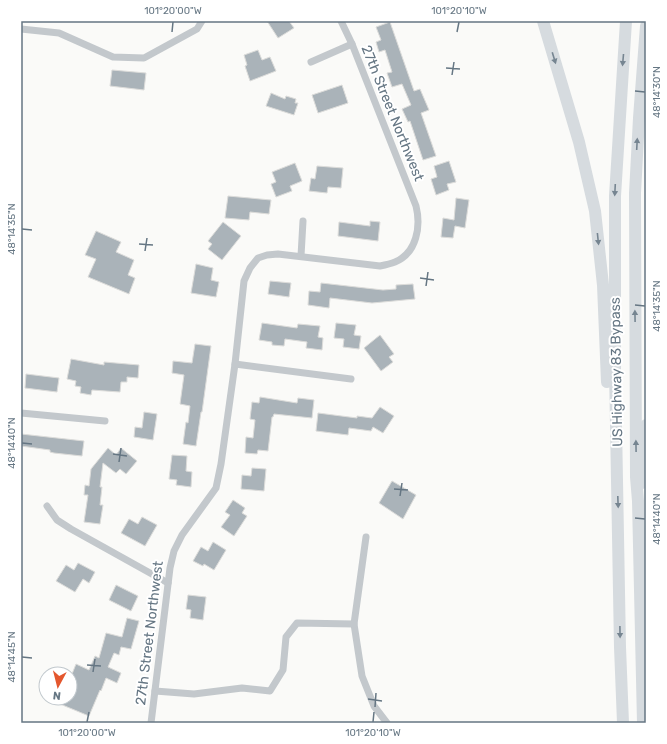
<svg xmlns="http://www.w3.org/2000/svg" width="667" height="744" font-family="Rubik,sans-serif">
<rect width="100%" height="100%" fill="#fafaf8"/>
<g fill="#aab3b9" stroke="#dcdcda">
<polygon points="267,21 289,21 294,28 278,38"/>
<polygon points="390,22 414,91 420,89 429,110 421,113 436,156 423,160 410,121 408,122 402,109 411,105 402,84 392,87 387,73 392,72 385,50 379,52 376,42 381,40 376,27"/>
<polygon points="258,50 262,60 270,57 276,71 250,81 245,66 247,65 244,55"/>
<polygon points="112,70 146,73 144,90 110,86"/>
<polygon points="342,85 348,103 318,113 312,95"/>
<polygon points="271,93 285,99 286,96 296,99 295,103 298,103 294,115 266,106"/>
<polygon points="449,161 456,182 447,184 449,190 436,195 431,179 437,177 434,166"/>
<polygon points="295,163 302,181 290,186 292,191 276,197 271,184 276,182 272,172"/>
<polygon points="317,166 343,168 341,188 328,187 327,193 309,191 311,178 315,179"/>
<polygon points="228,196 271,200 269,214 250,212 249,220 225,218"/>
<polygon points="456,198 469,200 465,228 455,226 453,238 441,237 443,218 454,220"/>
<polygon points="370,221 380,222 378,241 338,236 339,222 370,226"/>
<polygon points="223,222 241,236 222,260 208,249 212,244 208,241"/>
<polygon points="96,231 121,242 116,252 134,260 128,275 135,278 129,294 88,277 96,259 85,255"/>
<polygon points="196,264 213,268 211,280 219,282 216,297 191,293"/>
<polygon points="270,281 291,283 289,297 268,294"/>
<polygon points="321,283 383,290 396,289 396,285 413,284 415,299 372,303 330,298 329,308 308,305 309,291 320,292"/>
<polygon points="262,323 297,328 298,324 320,326 318,337 323,338 322,350 306,348 307,342 285,339 284,346 272,345 272,342 259,340"/>
<polygon points="336,323 356,325 354,335 361,336 359,349 343,347 344,339 334,338"/>
<polygon points="380,335 394,354 389,357 393,362 381,371 364,348"/>
<polygon points="195,344 211,346 202,412 201,412 196,446 183,444 186,422 188,423 190,406 180,404 184,375 172,373 173,361 192,363"/>
<polygon points="71,359 104,365 104,362 139,365 138,378 127,377 127,382 121,382 120,392 92,390 91,395 80,393 81,387 75,386 76,381 67,379"/>
<polygon points="26,374 59,378 57,392 25,388"/>
<polygon points="260,397 297,403 298,398 314,400 312,418 274,414 273,417 272,417 268,451 258,450 257,454 245,453 246,437 253,438 255,420 250,419 252,402 259,403"/>
<polygon points="380,407 394,416 383,433 373,427 371,431 349,428 348,435 316,431 318,413 357,418 357,416 372,418"/>
<polygon points="144,412 157,414 153,440 134,437 135,427 142,428"/>
<polygon points="21,434 84,441 82,456 54,453 50,452 50,450 21,446"/>
<polygon points="108,448 116,455 121,448 137,461 126,474 120,469 116,473 103,463 100,487 102,487 100,505 103,505 100,524 84,522 88,495 84,495 85,485 89,486 91,469"/>
<polygon points="172,455 187,456 186,471 192,472 191,487 176,485 177,480 169,479"/>
<polygon points="252,468 266,469 264,491 241,489 242,475 251,476"/>
<polygon points="392,481 416,495 403,519 379,503"/>
<polygon points="233,500 245,508 242,513 247,516 234,536 221,527 230,515 225,512"/>
<polygon points="142,517 157,525 145,546 121,533 129,519 138,524"/>
<polygon points="213,542 226,550 214,570 204,564 203,566 193,561 201,547 208,551"/>
<polygon points="78,563 95,572 89,583 83,579 75,592 56,581 66,565 74,570"/>
<polygon points="116,585 138,596 131,611 109,600"/>
<polygon points="188,595 206,597 203,620 190,618 191,610 186,609"/>
<polygon points="127,618 139,621 131,649 121,647 119,655 114,653 108,667 121,673 117,683 106,678 101,691 100,690 89,716 60,704 62,698 70,698 70,679 76,664 89,670 95,656 99,658 106,633 122,637"/>
</g>
<g fill="none" stroke-linecap="round" stroke-linejoin="round">
<g stroke="#c3c8cc" stroke-width="7">
<polyline points="21,29 59,33 113,57 144,58 197,29 202,21"/>
<polyline points="311,62 352,44"/>
<polyline points="301,256 303,221"/>
<polyline points="235,364 351,379"/>
<polyline points="21,413 105,421"/>
<polyline points="47,506 57,520 71,529 168,583"/>
<polyline points="354,624 362,676 374,706 387,723"/>
<polyline points="155,691 194,694 242,688 270,691 283,670 286,637 297,623 354,624 366,537"/>
<path d="M151,723L170,568L174,551L182,535L216,488L221,464L235,364L244,281L250,268L258,258L267,255L278,254L380,266C385,265 390,264 395,262C417,253 421,226 416,206L352,44L341,21"/>
</g>
<g stroke="#d6dbdf" stroke-width="12">
<polyline points="543,21 579,142 595,211 603,285 607,382"/>
<polyline points="642,483 645,466 646,425"/>
<polyline points="623,723 620,647 615,369 615,196 626,21"/>
<polyline points="643,723 638,501 636,477 635,193 639,118 646,26"/>
</g>
</g>
<defs><path id="oneway-solid" d="M-6-.8H1V-3.2L6.5 0L1 3.2V.8H-6Z"/></defs>
<g fill="#768591">
<use href="#oneway-solid" transform="translate(554 58) rotate(73)"/>
<use href="#oneway-solid" transform="translate(623 60) rotate(95)"/>
<use href="#oneway-solid" transform="translate(637 144) rotate(-87)"/>
<use href="#oneway-solid" transform="translate(615 190) rotate(93)"/>
<use href="#oneway-solid" transform="translate(598 239) rotate(84)"/>
<use href="#oneway-solid" transform="translate(635 316) rotate(-91)"/>
<use href="#oneway-solid" transform="translate(636 446) rotate(-91)"/>
<use href="#oneway-solid" transform="translate(618 502) rotate(88)"/>
<use href="#oneway-solid" transform="translate(620 632) rotate(89)"/>
</g>
<path fill="none" stroke="#657683" stroke-width="1.5" d="M172,32L173,22M457,32L459,22M446,68L460,69M452,75L454,62M635,91L645,92M22,229L32,230M139,244L153,245M145,251L147,238M420,278L434,280M426,286L428,272M635,305L645,306M22,443L32,444M113,454L127,456M119,462L121,448M394,489L408,490M400,496L402,483M635,518L645,519M22,657L32,658M87,665L101,666M93,672L95,659M368,699L382,701M375,707L376,693M87,722L89,712M373,722L374,712"/>
<g text-anchor="middle" stroke-width="4" stroke-linejoin="round" paint-order="stroke">
<g font-size="14" fill="#657683" stroke="#fff">
<text transform="translate(393 113) rotate(68)" y="5">27th Street Northwest</text>
<text transform="translate(616 372) rotate(-91)" y="5">US Highway 83 Bypass</text>
<text transform="translate(149 633) rotate(-83)" y="5">27th Street Northwest</text>
</g>
</g>
<rect width="667" height="744" fill="none" stroke="#ffffff" stroke-width="44"/>
<g transform="translate(58 686) rotate(187)"><circle r="19" fill="#ffffff" stroke="#c1c8cd"/>
<path d="M0-3L7 15L0 10L-7 15Z" fill="#e4572e"/>
<text y="-6" font-size="11" font-weight="bold" text-anchor="middle" fill="#657683">N</text>
</g>
<rect x="22" y="22" width="623" height="700" fill="none" stroke="#657683" stroke-width="1.5"/>
<g font-size="10" text-anchor="middle" fill="#657683">
<text x="173" y="14">101°20'00"W</text>
<text x="459" y="14">101°20'10"W</text>
<text transform="translate(656 92) rotate(-90)" y="4">48°14'30"N</text>
<text transform="translate(11 229) rotate(-90)" y="4">48°14'35"N</text>
<text transform="translate(656 306) rotate(-90)" y="4">48°14'35"N</text>
<text transform="translate(11 443) rotate(-90)" y="4">48°14'40"N</text>
<text transform="translate(656 519) rotate(-90)" y="4">48°14'40"N</text>
<text transform="translate(11 657) rotate(-90)" y="4">48°14'45"N</text>
<text x="87" y="736">101°20'00"W</text>
<text x="373" y="736">101°20'10"W</text>
</g>
</svg>
